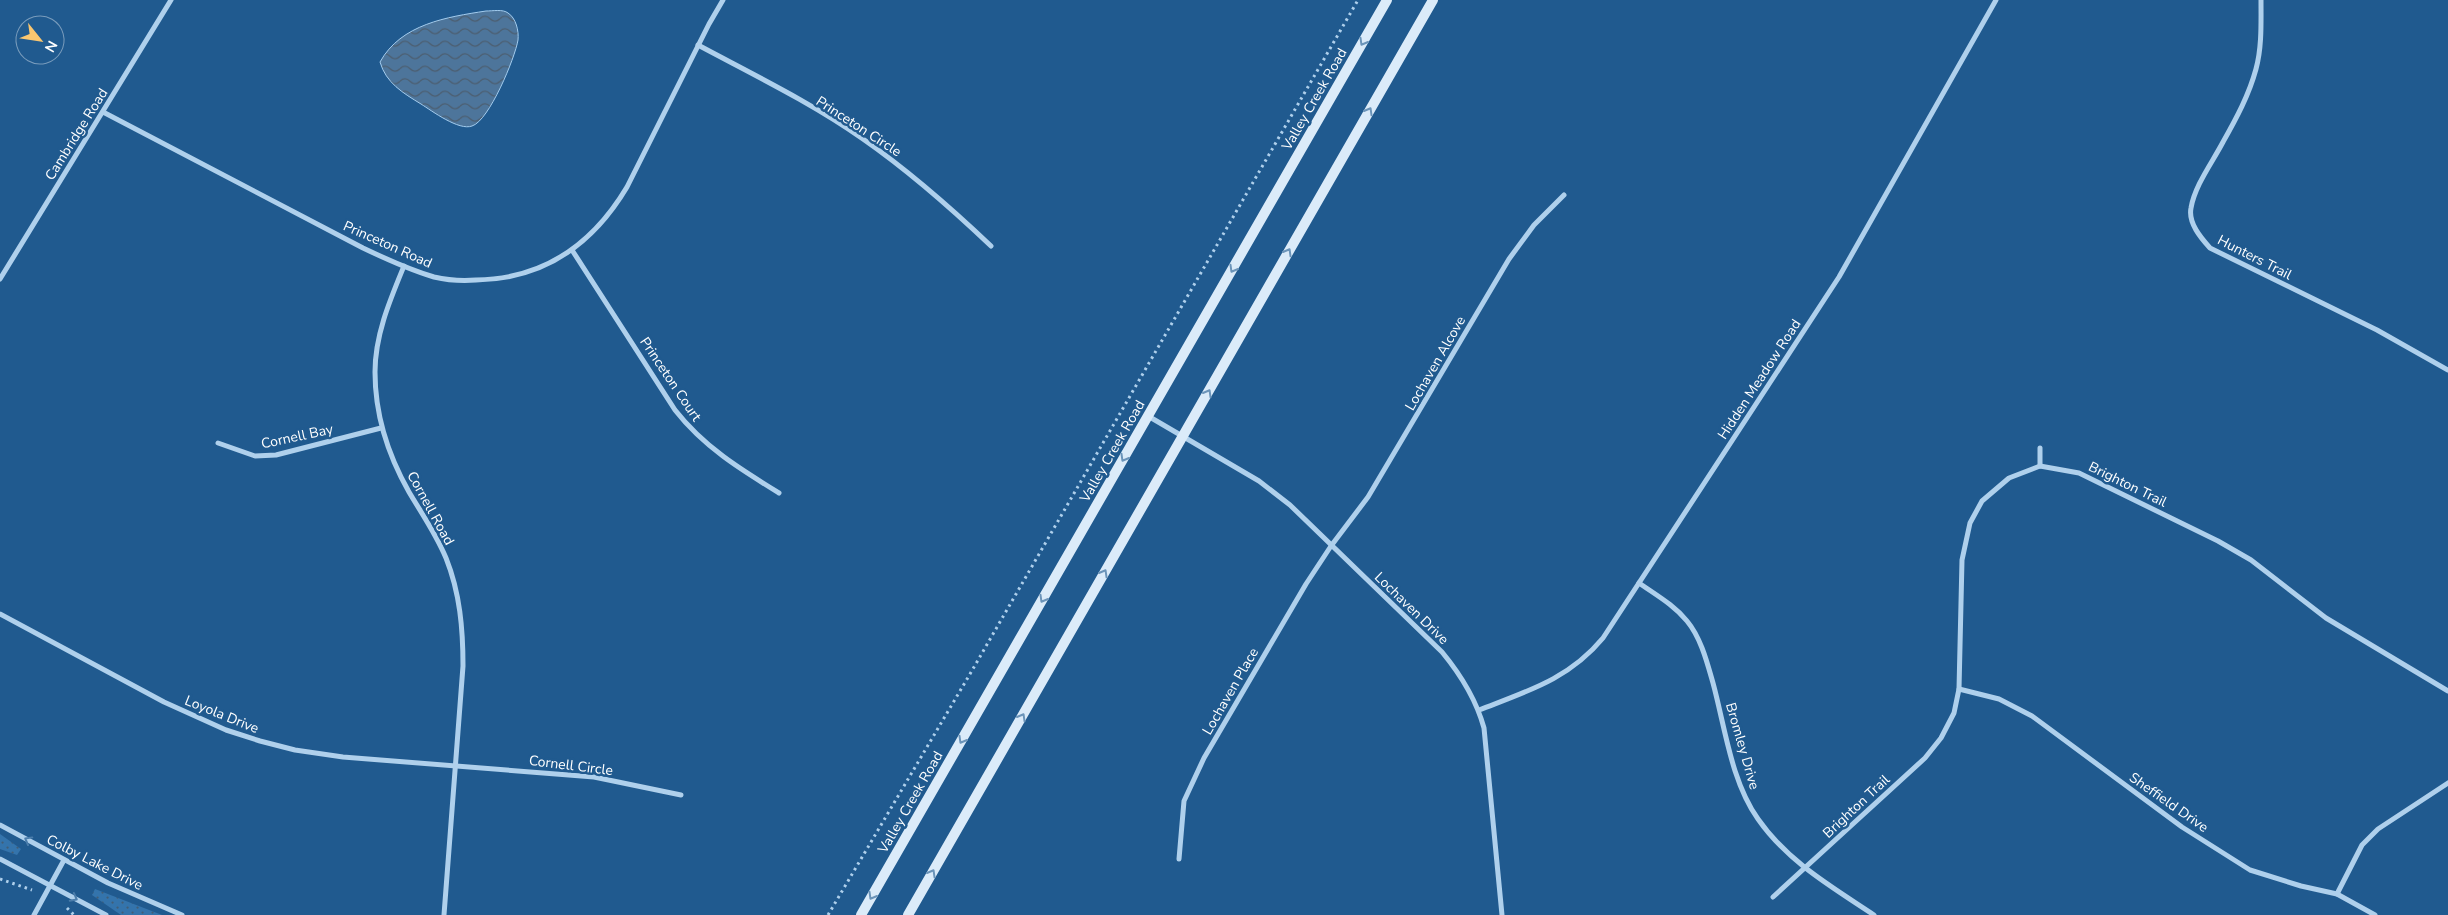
<svg xmlns="http://www.w3.org/2000/svg" width="2448" height="915" font-family="'Nunito Sans',sans-serif">
<defs>
<pattern id="grass-dots" width="8" height="8" patternUnits="userSpaceOnUse" patternTransform="scale(1.25)"><rect width="8" height="8" fill="#3474ac"/><path d="M2 2h.1M6 6h.1" fill="none" stroke="#415e77" stroke-width="1.8" stroke-linecap="round"/></pattern>
<pattern id="water-waves" width="16" height="10" patternUnits="userSpaceOnUse" patternTransform="scale(1.25)"><rect width="16" height="10" fill="#4d759b"/><path d="M0 5q4-4 8 0t8 0" fill="none" stroke="#4c5e70"/></pattern>
</defs>
<rect width="100%" height="100%" fill="#205a8f"/>
<g fill="url(#grass-dots)">
<polygon points="0,834 21,849 17,855 0,849"/>
<polygon points="95,889 162,915 121,915 92,895"/>
</g>
<path fill="url(#water-waves)" stroke="#a3ccee" d="M486,11C493,11 503,9 508,13C516,18 519,31 518,40C515,58 489,121 472,126C459,131 432,111 421,104C403,93 386,83 380,62C401,24 447,17 486,11Z"/>
<g fill="none" stroke-linecap="round" stroke-linejoin="round">
<g stroke="#afd0ec" stroke-width="3" stroke-dasharray="2.5 4" stroke-linecap="butt">
<polyline points="0,879 32,890"/>
<polyline points="67,908 74,915"/>
<polyline points="828,915 970,674 1358,0"/>
</g>
<g stroke="#afd0ec" stroke-width="5">
<path d="M2261,0C2261,23 2262,47 2256,69C2249,95 2236,119 2223,142C2212,163 2195,185 2191,208C2188,223 2201,238 2210,248L2377,330L2448,370"/>
<path d="M698,45C754,75 812,103 863,139C909,171 951,208 991,246"/>
<path d="M103,112L363,248C386,259 410,270 434,277C447,280 463,281 476,280C544,279 593,244 627,187L709,24L723,0"/>
<path d="M572,250L675,410C704,447 740,469 779,493"/>
<path d="M404,266C390,300 375,335 375,372C375,415 388,455 409,492C422,514 436,534 446,558C460,593 463,629 463,666L444,915"/>
<polyline points="0,279 171,0"/>
<path d="M1148,416L1259,481L1290,505L1442,652C1461,675 1476,699 1484,728L1502,915"/>
<polyline points="218,443 255,456 276,455 381,428"/>
<polyline points="2040,466 2040,448"/>
<path d="M1639,583C1656,595 1674,605 1687,621C1701,638 1707,662 1713,683C1725,727 1731,781 1758,819C1788,862 1832,887 1874,915"/>
<polyline points="0,614 164,702 226,730 260,741 295,750 343,757 594,777 681,795"/>
<polyline points="1959,689 1999,699 2032,716 2182,827 2250,870 2301,886 2337,894 2375,915"/>
<path d="M1479,710C1528,691 1569,679 1603,638L1839,277L1996,0"/>
<polyline points="0,825 108,883 182,915"/>
<polyline points="0,859 106,915"/>
<polyline points="1179,859 1184,801 1204,758 1306,584 1331,546 1368,497 1509,259 1534,225 1564,195"/>
<polyline points="2337,894 2362,845 2378,829 2448,783"/>
<polyline points="1773,897 1925,758 1941,738 1954,713 1959,689 1962,560 1970,523 1982,501 2009,478 2040,466 2079,473 2218,541 2251,560 2326,618 2448,691"/>
<polyline points="34,915 64,860"/>
</g>
<g stroke="#dbebf9" stroke-width="10">
<polyline points="861,915 1387,0"/>
<polyline points="908,915 1433,0"/>
</g>
</g>
<defs><path id="oneway-chevron" d="M-2-3.5L2.5 0L-2 3.5" fill="none" stroke-width="1.6" stroke-linecap="round" stroke-linejoin="round" transform="scale(1.25)"/></defs>
<g stroke="#6b94b9">
<use href="#oneway-chevron" transform="translate(1363 42) rotate(120)"/>
<use href="#oneway-chevron" transform="translate(1369 111) rotate(-60)"/>
<use href="#oneway-chevron" transform="translate(1288 252) rotate(-60)"/>
<use href="#oneway-chevron" transform="translate(1233 269) rotate(120)"/>
<use href="#oneway-chevron" transform="translate(1208 393) rotate(-60)"/>
<use href="#oneway-chevron" transform="translate(1124 458) rotate(120)"/>
<use href="#oneway-chevron" transform="translate(1104 573) rotate(-60)"/>
<use href="#oneway-chevron" transform="translate(1043 599) rotate(120)"/>
<use href="#oneway-chevron" transform="translate(1022 717) rotate(-60)"/>
<use href="#oneway-chevron" transform="translate(962 740) rotate(120)"/>
<use href="#oneway-chevron" transform="translate(932 873) rotate(-60)"/>
<use href="#oneway-chevron" transform="translate(872 896) rotate(120)"/>
</g>
<g stroke="#4b7dab">
<use href="#oneway-chevron" transform="translate(28 840) rotate(-151)"/>
<use href="#oneway-chevron" transform="translate(74 898) rotate(28)"/>
</g>
<g text-anchor="middle" stroke-width="5" stroke-linejoin="round" paint-order="stroke">
<g font-size="14" fill="#fff" stroke="#205a8f">
<text transform="translate(1314 99) rotate(-60)" y="5">Valley Creek Road</text>
<text transform="translate(859 126) rotate(33)" y="5">Princeton Circle</text>
<text transform="translate(76 134) rotate(-58)" y="5">Cambridge Road</text>
<text transform="translate(388 244) rotate(24)" y="5">Princeton Road</text>
<text transform="translate(2255 257) rotate(27)" y="5">Hunters Trail</text>
<text transform="translate(1435 363) rotate(-60)" y="5">Lochaven Alcove</text>
<text transform="translate(671 379) rotate(56)" y="5">Princeton Court</text>
<text transform="translate(1759 379) rotate(-57)" y="5">Hidden Meadow Road</text>
<text transform="translate(297 436) rotate(-12)" y="5">Cornell Bay</text>
<text transform="translate(1112 451) rotate(-60)" y="5">Valley Creek Road</text>
<text transform="translate(2128 484) rotate(26)" y="5">Brighton Trail</text>
<text transform="translate(431 508) rotate(61)" y="5">Cornell Road</text>
<text transform="translate(1412 608) rotate(44)" y="5">Lochaven Drive</text>
<text transform="translate(1230 691) rotate(-60)" y="5">Lochaven Place</text>
<text transform="translate(222 714) rotate(22)" y="5">Loyola Drive</text>
<text transform="translate(1743 746) rotate(74)" y="5">Bromley Drive</text>
<text transform="translate(571 765) rotate(7)" y="5">Cornell Circle</text>
<text transform="translate(910 802) rotate(-60)" y="5">Valley Creek Road</text>
<text transform="translate(2169 802) rotate(35)" y="5">Sheffield Drive</text>
<text transform="translate(1856 806) rotate(-43)" y="5">Brighton Trail</text>
<text transform="translate(95 862) rotate(27)" y="5">Colby Lake Drive</text>
</g>
</g>
<g transform="translate(40 40) rotate(120)"><circle r="24" fill="#205a8f" stroke="#799cbc"/>
<path d="M0-4L9 19L0 12L-9 19Z" fill="#f9c670"/>
<text y="-8" font-size="14" font-weight="bold" text-anchor="middle" fill="#ffffff">N</text>
</g>
</svg>
